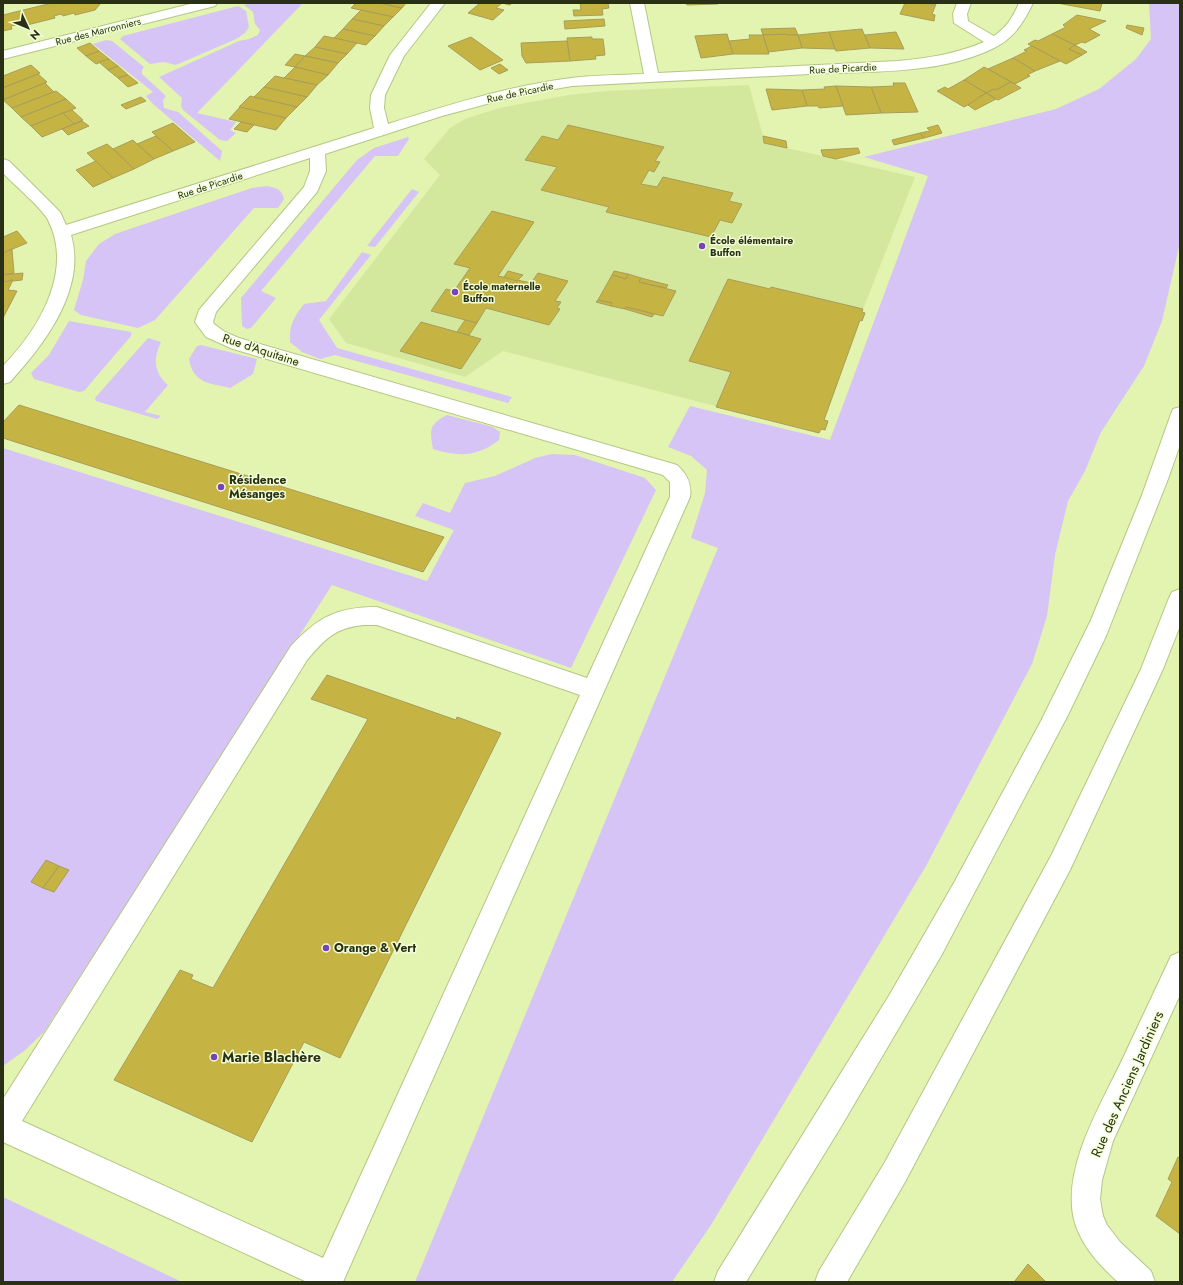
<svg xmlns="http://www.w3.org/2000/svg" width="1183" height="1285" font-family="Jost,sans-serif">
<rect width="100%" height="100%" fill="#e2f4b0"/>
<polygon fill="#d4e89d" points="749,85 765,143 915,177 862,312 865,313 862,321 860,320 824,420 828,421 825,430 821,429 819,433 503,351 465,377 346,343 329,319 440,175 424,159 450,128 465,119 499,108 569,95 606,91"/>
<g fill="#d5c4f5">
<polygon points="251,3 303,3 197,113 236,122 230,130 236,133 227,141 220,140 183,110 181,106 182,98 159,77 239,41 249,39 258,35 260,30 255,24 253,12 244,5"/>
<polygon points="1149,3 1180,3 1180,242 1162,321 1144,366 1101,432 1085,471 1068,501 1055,555 1047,616 1032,664 926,866 711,1225 672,1282 415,1282 718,548 691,538 705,493 707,470 691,456 668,447 690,406 830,440 928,176 864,157 1056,109 1099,89 1136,59 1151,39"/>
<polygon points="238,6 246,11 249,27 245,33 236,39 176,65 164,62 150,64 120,39 123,36"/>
<polygon points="106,40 112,41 144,67 142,70 142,74 166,96 163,100 164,108 178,112 222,151 220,161 153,104 146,96 153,92 93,44"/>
<polygon points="408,137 409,139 398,156 375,156 261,291 276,298 251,328 247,329 242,326 241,298 357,160 374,148"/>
<path d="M267,186C276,188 282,189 284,199L278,208H254L155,320L138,328L81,315L74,310L83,280L86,261L99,244L115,234L252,188Z"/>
<polygon points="412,189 419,192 375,247 367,246"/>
<path d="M362,252L371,255L319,320L337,348L512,397L508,403L335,355L320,359L302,352L290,342C289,325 294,317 304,304L326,301Z"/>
<polygon points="69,321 131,332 131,336 84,391 79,392 34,379 31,373 49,355"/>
<path d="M148,338L161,342C153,358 154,373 168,385L145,412L161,416L157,419L96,401L95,398Z"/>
<path d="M201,345L257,359L253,374L230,388C209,383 193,383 189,359L197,346Z"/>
<path d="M447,415L493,427L500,432L499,440C477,457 459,457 433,449C430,430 428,425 447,415Z"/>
<polygon points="3,448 427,581 454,530 415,516 423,503 450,513 465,483 495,476 535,458 552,454 575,455 645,478 656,490 571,668 332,585 44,1032 24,1051 3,1066"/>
<polygon points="3,1197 182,1282 3,1282"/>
</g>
<g fill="#c5b444" stroke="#a89d59">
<polygon points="52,3 101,3 95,10 75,15 74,13 63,16 61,14 54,16 55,18 27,25 26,23 11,26 12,29 3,31 3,15"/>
<polygon points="356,3 380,3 402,8 393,17 351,8"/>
<polygon points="380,3 406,3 402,8"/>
<polygon points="475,3 512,3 510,5 502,3 496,8 504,10 493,20 468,13 479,4"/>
<polygon points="580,3 608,3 609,8 602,9 603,15 574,16 573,10 581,10"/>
<polygon points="686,3 718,3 718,4 687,5"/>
<polygon points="905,3 936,4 932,14 935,15 934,21 900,14"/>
<polygon points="1057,3 1102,3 1100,11"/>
<polygon points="361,10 393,17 384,26 352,19"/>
<polygon points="1077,15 1106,21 1089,29 1100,35 1085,43 1082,42 1075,45 1052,34 1066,27 1063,25"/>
<polygon points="352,19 384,26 375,36 343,29"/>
<polygon points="604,19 605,26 565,29 564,21"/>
<polygon points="1127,25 1144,28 1142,35 1126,28"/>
<polygon points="795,28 798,35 763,35 761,29"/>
<polygon points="343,29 375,36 366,45 334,38"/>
<polygon points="862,29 870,48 836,51 829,32"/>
<polygon points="829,32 835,49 802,48 798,35"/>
<polygon points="896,32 904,49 870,48 865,35"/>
<polygon points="727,34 733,54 701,58 695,36"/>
<polygon points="786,34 787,35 798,35 802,48 768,52 763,35"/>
<polygon points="1052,34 1075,45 1069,49 1082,55 1066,64 1028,44 1035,40 1038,41"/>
<polygon points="749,35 763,35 769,54 733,54 729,41 750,39"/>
<polygon points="324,36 334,38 357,43 347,54 315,47"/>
<polygon points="471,37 503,60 480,70 448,46"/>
<polygon points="592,37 592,39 603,39 605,55 595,56 596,59 570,61 567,38"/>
<polygon points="567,41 570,61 526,63 522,56 521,43"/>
<polygon points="90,43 99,51 86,56 77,48"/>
<polygon points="1075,45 1087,52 1082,55 1069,49"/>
<polygon points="1032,46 1060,61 1035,71 1013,58 1027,51 1024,50"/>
<polygon points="315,47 347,54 338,63 305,56"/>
<polygon points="99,51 109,59 96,64 86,56"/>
<polygon points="295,54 305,56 295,67 285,65"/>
<polygon points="305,56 338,63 328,75 295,67"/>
<polygon points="1013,58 1035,71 1027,75 1030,76 1015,84 988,69"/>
<polygon points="109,59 118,66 108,70 99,62"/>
<polygon points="500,64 508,70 499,74 491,68"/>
<polygon points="31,65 40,73 3,88 3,76"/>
<polygon points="118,66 128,75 118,78 108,70"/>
<polygon points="295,67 328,75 317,85 284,78"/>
<polygon points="984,67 988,69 1011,82 996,90 994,89 986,93 964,80"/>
<polygon points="38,74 47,82 3,100 3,88"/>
<polygon points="128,75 138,83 128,87 118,78"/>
<polygon points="275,76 284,78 317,85 307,97 264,87"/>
<polygon points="964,80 986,93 979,97 981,98 964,107 937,91 945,87 948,89"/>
<polygon points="1011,82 1021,88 998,100 986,93 994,89 996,90"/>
<polygon points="45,83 54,92 12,108 3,100"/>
<polygon points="893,83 905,83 918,112 881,113 871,87 894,86"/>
<polygon points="836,86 871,87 881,113 846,115"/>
<polygon points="836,86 843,106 819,108 818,106 807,106 802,90 825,89 824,87"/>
<polygon points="264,87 307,97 297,107 254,97"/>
<polygon points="766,89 802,90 807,106 772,110"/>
<polygon points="56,91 66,99 21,117 12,108"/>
<polygon points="986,93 996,99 975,110 968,105"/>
<polygon points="250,96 254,97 297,107 286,118 239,107"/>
<polygon points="141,97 146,101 126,109 121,105"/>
<polygon points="66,99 76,108 31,126 21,117"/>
<polygon points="240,107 286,118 276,130 229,119"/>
<polygon points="72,110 83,120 74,124 63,113"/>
<polygon points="63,113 74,124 42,137 31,126"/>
<polygon points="82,121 89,126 68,135 62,129"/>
<polygon points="241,122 254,125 247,132 234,129"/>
<polygon points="173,123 195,142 173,151 152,132"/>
<polygon points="568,125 664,147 655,161 660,162 654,172 649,170 641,184 657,187 663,177 733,193 729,201 742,204 732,223 720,220 711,237 606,212 609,207 541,190 557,167 525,160 542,136 558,140"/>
<polygon points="938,125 942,133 924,138 920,133 930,131 927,128"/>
<polygon points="920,133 924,138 894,145 892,140"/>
<polygon points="156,136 173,151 154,159 137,144"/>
<polygon points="763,136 786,141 787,148 764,143"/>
<polygon points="133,140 137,144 154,159 134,169 113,149"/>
<polygon points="107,144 113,149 134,169 113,178 87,153"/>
<polygon points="858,148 860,153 836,159 823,156 821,150"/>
<polygon points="96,161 113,178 93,187 76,170"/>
<polygon points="492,211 534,222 498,276 531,283 538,273 568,281 555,301 561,302 557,308 560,309 549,325 486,308 477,323 431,311 446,289 454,291 470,268 454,264"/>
<polygon points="17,231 27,243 3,253 3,237"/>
<polygon points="12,249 14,273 3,275 3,253"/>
<polygon points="508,271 523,275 517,281 504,277"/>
<polygon points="614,271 628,274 626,279 612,275"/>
<polygon points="23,273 22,280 3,282 3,275"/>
<polygon points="628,274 641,278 639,282 676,291 663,316 626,307 625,309 611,306 612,303 598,300 612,275 626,279"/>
<polygon points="641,278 668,285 666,288 639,282"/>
<polygon points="728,279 770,289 771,287 863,309 862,312 865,313 862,321 860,320 824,420 828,421 825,430 821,429 819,433 716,407 731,372 689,361"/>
<polygon points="13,280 8,290 17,291 3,318 3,282"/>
<polygon points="598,300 612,303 611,306 596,302"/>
<polygon points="626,307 654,314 652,317 625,309"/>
<polygon points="465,320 477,323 469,335 457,332"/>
<polygon points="421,322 457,332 481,339 461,369 400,351"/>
<polygon points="19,405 444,537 423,572 3,438 3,422"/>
<polygon points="327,675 456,720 457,717 501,733 340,1058 304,1042 252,1142 114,1080 180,970 193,975 191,979 213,988 368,719 311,699"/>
<polygon points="46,860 59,866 43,888 31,882"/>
<polygon points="59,866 69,870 54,892 43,888"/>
<polygon points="1178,1157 1180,1158 1180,1234 1156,1216 1172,1182 1168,1179"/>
<polygon points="1028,1264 1046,1282 1014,1282"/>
</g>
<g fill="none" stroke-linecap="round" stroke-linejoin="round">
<g stroke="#b5c684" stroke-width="2">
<g id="minor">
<polygon points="194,3 217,3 215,6 3,59 3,51"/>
<path d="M431,3H445L404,56L385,95L384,108L388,124C448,105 509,86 571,78C595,75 620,75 644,74L630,3H644L658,73L898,61C928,58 956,54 984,42L954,23L953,14L957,3H971L967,14L968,21L994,36C1007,27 1013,17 1019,3H1033C1024,22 1014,38 994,48C939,75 870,71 810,74C731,78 651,82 572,86L520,95L442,116L325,154L326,171L317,192L216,312L213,322L214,324L225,332L239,338L677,465C687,474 692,484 690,497L343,1282H307L3,1142V1099L291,646C318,617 337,607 377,607L587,678L670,497V482L663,475L233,349L206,337L195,322L199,310L304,187L310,171V158L71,235C87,289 44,345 10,382L3,384V366C39,329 74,271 48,220C42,208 13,184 3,173V159L9,161L60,212L66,225L374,128L370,108L371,95L390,55ZM363,625H377L580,695L323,1258L22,1121L307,660C325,639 335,628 363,625Z"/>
<path d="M1180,952V995L1113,1141L1102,1180L1100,1199L1103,1216L1107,1225L1120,1242L1151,1271L1155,1282H1118C1098,1264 1078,1242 1073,1215C1064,1163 1102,1103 1123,1058C1139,1024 1155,990 1171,956Z"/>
</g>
</g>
<g stroke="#b5c684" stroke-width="2">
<g id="major">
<polygon points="1180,407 1180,445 1168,479 1106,636 1068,715 941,956 842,1125 746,1282 714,1282 718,1271 890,994 955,881 1041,721 1091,620 1142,495 1171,414 1173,409"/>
<polygon points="1180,589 1180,626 1163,669 1070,870 905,1182 847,1282 815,1282 819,1271 885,1162 1052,854 1141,669 1169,598 1172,592"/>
</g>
</g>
<use href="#minor" fill="#fff" fill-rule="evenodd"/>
<use href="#major" fill="#fff" fill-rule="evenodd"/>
</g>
<g fill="#7843ba" stroke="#f2fed5" stroke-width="1.5">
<circle cx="702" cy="246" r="4"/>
<circle cx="455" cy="292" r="4"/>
<circle cx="221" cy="487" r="4"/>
<circle cx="326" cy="948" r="4"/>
<circle cx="214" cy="1057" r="4"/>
</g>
<g text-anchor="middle" stroke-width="3" stroke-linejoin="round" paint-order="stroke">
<g font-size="10" fill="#293015" stroke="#f2fed5">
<text transform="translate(98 31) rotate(-14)" y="4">Rue des Marronniers</text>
<text transform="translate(843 68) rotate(-3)" y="4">Rue de Picardie</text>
<text transform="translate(520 92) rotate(-12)" y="4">Rue de Picardie</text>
<text transform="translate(210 185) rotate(-18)" y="4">Rue de Picardie</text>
</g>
<g font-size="10" font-weight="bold" fill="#293015" stroke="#f2fed5" text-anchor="start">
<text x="710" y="244">École élémentaire<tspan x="710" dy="12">Buffon</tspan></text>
<text x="463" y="290">École maternelle<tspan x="463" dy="12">Buffon</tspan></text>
</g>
<g font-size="12" fill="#293015" stroke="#f2fed5">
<text transform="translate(261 350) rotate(18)" y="4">Rue d'Aquitaine</text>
</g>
<g font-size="12" font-weight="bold" fill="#293015" stroke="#f2fed5" text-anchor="start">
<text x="229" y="484">Résidence<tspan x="229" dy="14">Mésanges</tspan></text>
<text x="334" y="952">Orange &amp; Vert</text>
</g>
<g font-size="14" font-weight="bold" fill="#293015" stroke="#f2fed5" text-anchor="start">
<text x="222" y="1062">Marie Blachère</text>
</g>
<g font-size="14" fill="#293015" stroke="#f2fed5">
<text transform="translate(1127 1084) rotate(-66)" y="5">Rue des Anciens Jardiniers</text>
</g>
</g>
<rect width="1183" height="1285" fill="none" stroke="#293015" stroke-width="8"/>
<g transform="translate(28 28) rotate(134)" stroke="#f2fed5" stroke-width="3" paint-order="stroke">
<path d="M0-3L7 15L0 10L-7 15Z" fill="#293015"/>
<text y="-6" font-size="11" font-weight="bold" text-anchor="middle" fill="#293015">N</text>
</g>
</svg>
